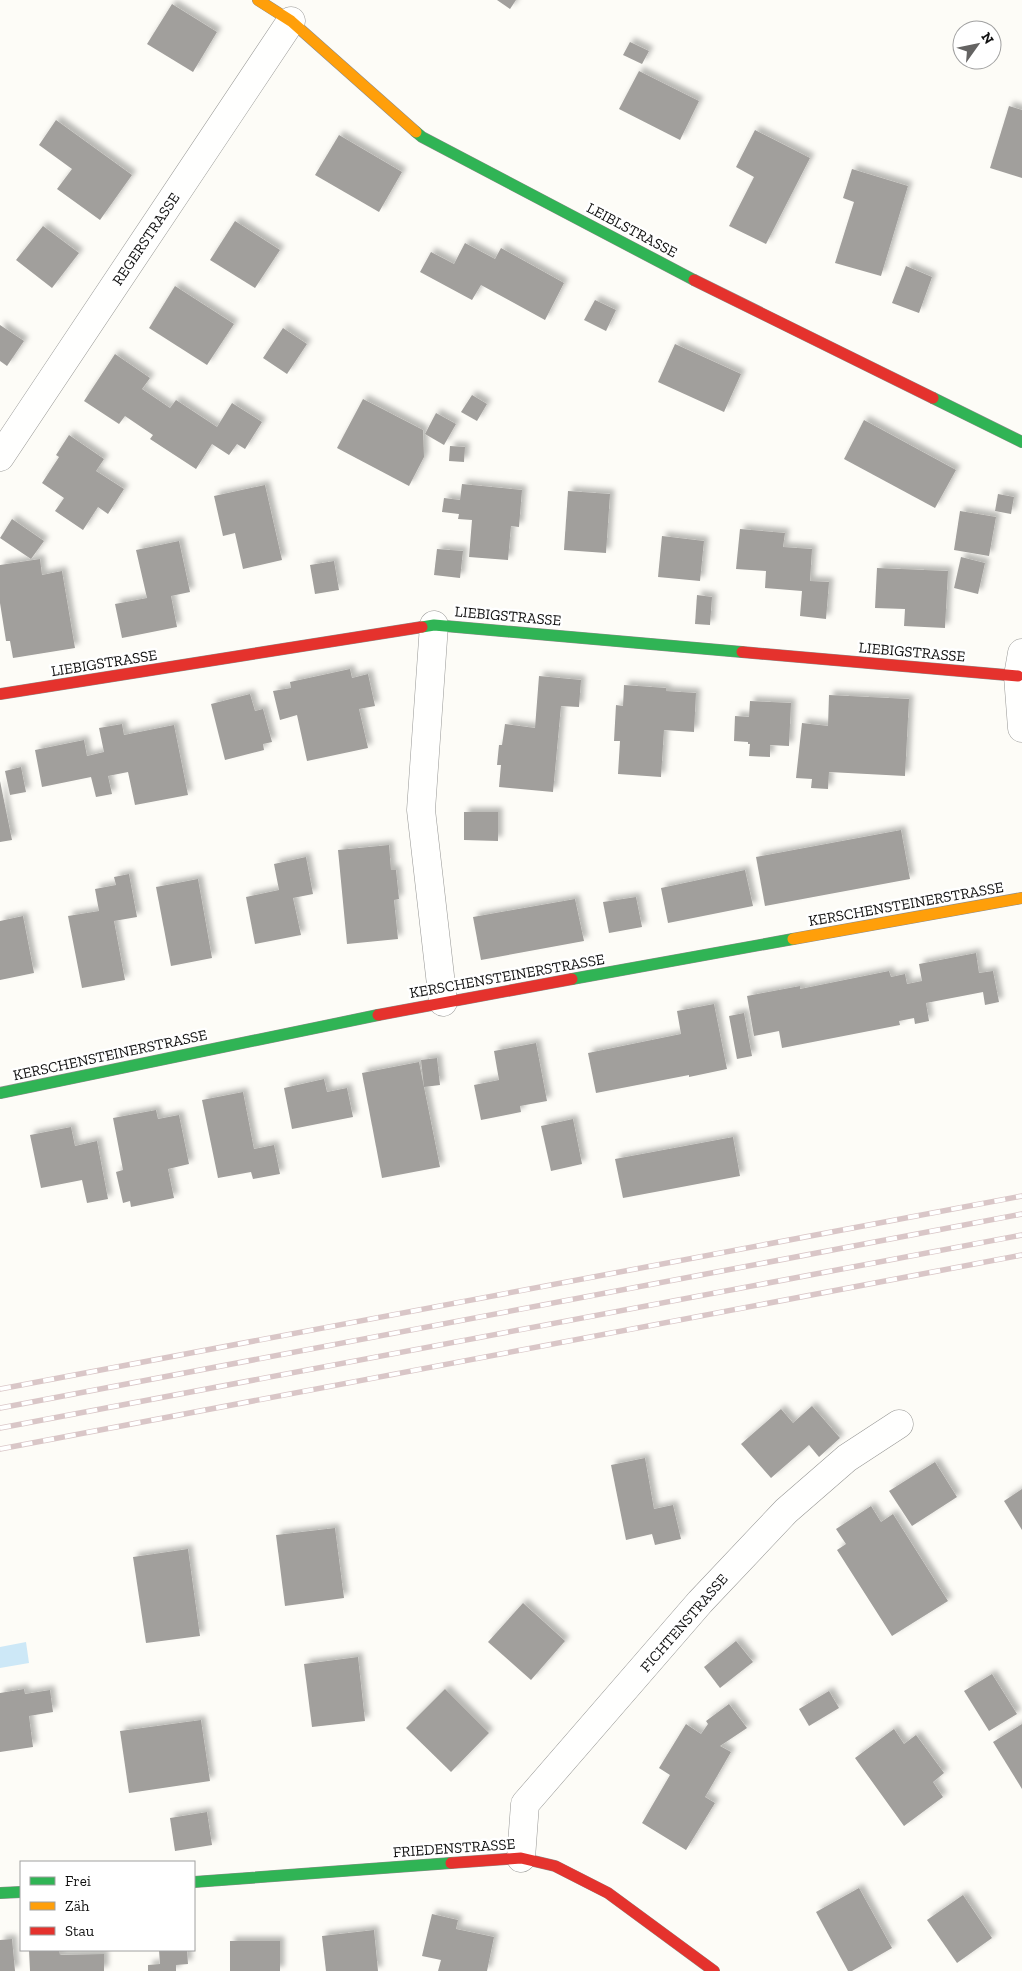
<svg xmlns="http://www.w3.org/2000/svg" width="1022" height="1971" font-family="'Zilla Slab',serif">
<defs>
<filter id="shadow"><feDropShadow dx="4.5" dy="-4.5" stdDeviation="2.5" flood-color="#0004"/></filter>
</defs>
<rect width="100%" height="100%" fill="#fdfcf7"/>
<polygon fill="#cde8f7" points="26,1642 29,1663 0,1668 0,1647"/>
<g fill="#a19f9c" filter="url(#shadow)">
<polygon points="497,0 516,0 510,9"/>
<polygon points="172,4 217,32 193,72 147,44"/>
<polygon points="630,42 649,51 642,64 623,55"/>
<polygon points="639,71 699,101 680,140 619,109"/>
<polygon points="1009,106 1022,110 1022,178 990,168"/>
<polygon points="56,120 132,175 100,220 57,189 72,169 39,145"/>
<polygon points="755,130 810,158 766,244 729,226 754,177 736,167"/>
<polygon points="339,135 402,172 379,212 315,175"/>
<polygon points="852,169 908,186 881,276 835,263 854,202 843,198"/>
<polygon points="235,221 280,250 255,288 210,260"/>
<polygon points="43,226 79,253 52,288 16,260"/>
<polygon points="465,243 495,259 501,248 564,283 545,320 481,285 472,300 420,272 431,252 454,264"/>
<polygon points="906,266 932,277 919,313 892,303"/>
<polygon points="175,286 234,324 207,365 149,328"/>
<polygon points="595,300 616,310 606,331 584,320"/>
<polygon points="0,325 24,341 7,366 0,361"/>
<polygon points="283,328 307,344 287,374 263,358"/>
<polygon points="675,344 741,374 724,412 658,382"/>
<polygon points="115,354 150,378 142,389 170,408 176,400 217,427 232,403 262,422 245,449 237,444 229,455 212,444 196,469 150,439 153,435 125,416 119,424 84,401"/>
<polygon points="472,395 487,404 477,421 461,412"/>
<polygon points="363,399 423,430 424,457 409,486 337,448"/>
<polygon points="436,413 456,424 444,445 425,434"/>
<polygon points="864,420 956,470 935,508 844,459"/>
<polygon points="69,435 104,459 96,471 124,489 108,514 98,507 83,530 55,511 64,498 42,483 59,457 56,455"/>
<polygon points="450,446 465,447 464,462 449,461"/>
<polygon points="462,484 522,490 519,527 511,526 508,560 469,557 472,520 458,519 459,514 442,512 444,498 460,500"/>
<polygon points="265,485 282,560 243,569 235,533 223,536 214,496"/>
<polygon points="568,491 610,494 606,553 564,550"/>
<polygon points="998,494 1014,497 1011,514 995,511"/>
<polygon points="960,511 996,517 989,556 954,550"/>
<polygon points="12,519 44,541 31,559 0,538"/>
<polygon points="740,529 785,533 783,547 812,549 810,581 829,582 826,619 800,616 802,591 765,588 766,571 736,569"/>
<polygon points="662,536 704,541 700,581 658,577"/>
<polygon points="179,541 190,592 171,596 177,627 122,638 115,604 147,598 136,550"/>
<polygon points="437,549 463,551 460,578 434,575"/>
<polygon points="961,557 985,563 978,594 954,588"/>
<polygon points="40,559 42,575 62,571 75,648 13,658 10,641 6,641 0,603 0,565"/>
<polygon points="334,561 339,590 315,594 310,565"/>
<polygon points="877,568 948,571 945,628 904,626 905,609 875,608"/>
<polygon points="697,595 712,597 710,625 695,624"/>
<polygon points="350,669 352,678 368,674 375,706 359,709 368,748 307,761 297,715 280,720 273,691 291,688 290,682"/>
<polygon points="539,676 581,680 579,707 561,706 553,792 499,787 501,765 497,765 499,745 502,745 505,724 535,728"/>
<polygon points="624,685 666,688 666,691 696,693 694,732 664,730 661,777 618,774 620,741 614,741 616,705 623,706"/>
<polygon points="250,694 255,711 263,709 272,742 263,744 264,750 225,760 211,704"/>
<polygon points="829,695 909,699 905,776 829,772 828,789 811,788 812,779 796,778 802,723 828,726"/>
<polygon points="750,701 791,703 789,746 770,745 770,757 749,756 750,744 748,744 748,742 734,741 735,716 749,717"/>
<polygon points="122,724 124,735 174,725 188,795 135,805 128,772 108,776 112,794 96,797 91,777 42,787 35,750 84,740 87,756 104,752 99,728"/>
<polygon points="21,767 26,792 10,795 5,771"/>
<polygon points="0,781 12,840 0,842"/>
<polygon points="464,812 498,812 498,841 464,840"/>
<polygon points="901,830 910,879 765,906 756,857"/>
<polygon points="389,845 391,870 396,870 399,899 394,900 398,939 347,944 338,850"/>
<polygon points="306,857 313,894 293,898 301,935 255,944 246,897 279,890 274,864"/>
<polygon points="745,870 753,906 668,923 661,888"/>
<polygon points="129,874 137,917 114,921 125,980 82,988 68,916 99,911 95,889 116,885 114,877"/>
<polygon points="198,879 212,958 171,966 156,887"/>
<polygon points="636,897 642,927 609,933 603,902"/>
<polygon points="575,899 584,941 481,960 473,917"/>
<polygon points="23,916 34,973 0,980 0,921"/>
<polygon points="976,953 979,973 993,971 999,1002 985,1005 983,992 926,1003 929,1021 915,1024 914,1018 899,1021 900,1025 782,1048 779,1031 754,1036 747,996 800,986 800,989 889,971 891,977 905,974 907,984 922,981 919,964"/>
<polygon points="714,1004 727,1069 689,1077 689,1075 596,1093 588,1053 681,1034 677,1011"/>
<polygon points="744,1013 752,1056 737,1059 729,1016"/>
<polygon points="536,1043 547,1101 520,1106 521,1112 481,1120 474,1085 499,1080 494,1051"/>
<polygon points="437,1058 440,1085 424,1087 421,1060"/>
<polygon points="419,1062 440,1167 382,1178 362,1073"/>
<polygon points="324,1079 327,1092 347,1088 353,1117 292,1129 284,1088"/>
<polygon points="243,1092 254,1149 274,1145 280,1174 253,1179 251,1172 218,1178 202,1100"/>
<polygon points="156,1110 158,1119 179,1115 189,1164 168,1169 174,1198 131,1207 130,1201 123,1203 116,1172 123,1170 113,1118"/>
<polygon points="573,1119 582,1164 551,1171 541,1126"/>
<polygon points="71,1127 75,1146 97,1141 108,1199 87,1203 82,1180 41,1188 30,1135"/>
<polygon points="733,1137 740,1176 623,1198 615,1159"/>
<polygon points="812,1406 840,1438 819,1457 809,1445 771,1478 741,1444 781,1409 793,1423"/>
<polygon points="645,1458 654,1509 673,1505 681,1539 655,1545 652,1534 626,1540 611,1465"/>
<polygon points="935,1462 957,1497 912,1526 889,1491"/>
<polygon points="1022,1489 1022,1530 1004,1501"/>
<polygon points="871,1506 881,1522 893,1514 948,1601 892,1636 837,1550 846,1544 836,1529"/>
<polygon points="335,1528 344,1598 285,1606 276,1535"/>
<polygon points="188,1549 200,1636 146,1643 133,1557"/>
<polygon points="523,1603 565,1641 531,1680 488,1642"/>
<polygon points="736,1641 753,1662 720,1688 704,1667"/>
<polygon points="358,1657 365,1721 312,1727 304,1664"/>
<polygon points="992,1674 1017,1714 989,1731 964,1691"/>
<polygon points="24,1689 25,1694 50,1690 53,1712 29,1716 33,1747 0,1752 0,1693"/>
<polygon points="445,1689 489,1733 451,1772 406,1728"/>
<polygon points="829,1691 839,1708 809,1726 799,1709"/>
<polygon points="729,1704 747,1728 720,1746 731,1752 705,1797 715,1803 686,1850 642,1823 670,1775 659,1768 686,1724 701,1734 708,1724 706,1721"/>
<polygon points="201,1720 210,1781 129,1793 120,1731"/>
<polygon points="1022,1724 1022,1789 993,1742"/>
<polygon points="894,1729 904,1744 916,1735 944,1773 933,1782 943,1797 904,1826 855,1758"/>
<polygon points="207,1812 212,1845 175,1851 170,1818"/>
<polygon points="859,1888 892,1948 852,1971 848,1971 816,1912"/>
<polygon points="963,1895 992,1938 957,1963 927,1920"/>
<polygon points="432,1914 458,1920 456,1929 494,1937 487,1971 438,1971 441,1960 422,1956"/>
<polygon points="374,1930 378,1971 326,1971 322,1936"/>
<polygon points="12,1939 15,1971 0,1971 0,1940"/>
<rect x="230" y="1941" width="50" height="30"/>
<polygon points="29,1950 59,1950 60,1955 104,1954 104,1971 30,1971"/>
<polygon points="159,1950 187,1950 188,1964 176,1965 176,1971 148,1971 148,1965 160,1964"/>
</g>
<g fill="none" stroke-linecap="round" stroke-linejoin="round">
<g stroke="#979795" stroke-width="29">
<g id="street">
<polyline points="0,457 291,21"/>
<polyline points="434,625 421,810 443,1002"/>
<polyline points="1022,653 1018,676 1022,728"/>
<polyline points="521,1858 525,1804 700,1602 786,1511 847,1458 899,1424"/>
</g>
</g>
<g stroke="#8e8d8b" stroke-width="12">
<g id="fast">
<polyline points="416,132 422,137 694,280"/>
<polyline points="933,398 1022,442"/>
<polyline points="422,627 434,625 742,652"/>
<polyline points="572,979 793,939"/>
<polyline points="0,1093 378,1015"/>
<polyline points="194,1882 451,1863"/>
<polyline points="0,1893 21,1892"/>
</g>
</g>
<g stroke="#8e8d8b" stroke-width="12">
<g id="slow">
<polyline points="258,0 291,21 416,132"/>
<polyline points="793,939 1022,898"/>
</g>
</g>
<g stroke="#8e8d8b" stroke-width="12">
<g id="jam">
<polyline points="694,280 933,398"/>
<polyline points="742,652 1018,676"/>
<polyline points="0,694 422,627"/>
<polyline points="378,1015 572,979"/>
<polyline points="451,1863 521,1858 555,1866 608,1893 714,1971"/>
</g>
</g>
<use href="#street" stroke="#fffffe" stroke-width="28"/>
<use href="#fast" stroke="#30b455" stroke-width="11"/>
<use href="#slow" stroke="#ff9f0a" stroke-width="11"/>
<use href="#jam" stroke="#e5322d" stroke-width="11"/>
<g stroke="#d9c6c7" stroke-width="5.5">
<g id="rail">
<polyline points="0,1389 1022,1196"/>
<polyline points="0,1408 1022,1214"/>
<polyline points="0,1428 1022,1235"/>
<polyline points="0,1449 1022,1255"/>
</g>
</g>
<use href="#rail" stroke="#fff" stroke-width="4" stroke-dasharray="11" stroke-linecap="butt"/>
</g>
<g text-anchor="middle" stroke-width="5" stroke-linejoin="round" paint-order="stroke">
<g font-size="15" fill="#111" stroke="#fff">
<text transform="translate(632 230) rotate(28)" y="5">LEIBLSTRASSE</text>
<text transform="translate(146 239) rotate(-56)" y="5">REGERSTRASSE</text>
<text transform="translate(508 616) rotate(5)" y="5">LIEBIGSTRASSE</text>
<text transform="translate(912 652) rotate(5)" y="5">LIEBIGSTRASSE</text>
<text transform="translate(104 663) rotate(-9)" y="5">LIEBIGSTRASSE</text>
<text transform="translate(906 904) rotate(-10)" y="5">KERSCHENSTEINERSTRASSE</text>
<text transform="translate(507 976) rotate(-10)" y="5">KERSCHENSTEINERSTRASSE</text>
<text transform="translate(110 1055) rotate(-12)" y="5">KERSCHENSTEINERSTRASSE</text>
<text transform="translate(684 1623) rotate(-49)" y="5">FICHTENSTRASSE</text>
<text transform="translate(454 1848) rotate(-4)" y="5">FRIEDENSTRASSE</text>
</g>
</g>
<rect x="20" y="1861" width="175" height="90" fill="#ffffff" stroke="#a0a0a0"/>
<rect x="30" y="1877" width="25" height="8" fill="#30b455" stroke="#a0a0a0"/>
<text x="65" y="1886" font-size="15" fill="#111111">Frei</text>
<rect x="30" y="1902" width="25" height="8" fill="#ff9f0a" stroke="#a0a0a0"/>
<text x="65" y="1911" font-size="15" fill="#111111">Zäh</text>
<rect x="30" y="1927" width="25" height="8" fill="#e5322d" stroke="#a0a0a0"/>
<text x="65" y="1936" font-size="15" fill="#111111">Stau</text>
<g transform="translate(977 45) rotate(57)"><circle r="24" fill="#ffffff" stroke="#a0a0a0"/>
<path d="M0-4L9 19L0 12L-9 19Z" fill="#646362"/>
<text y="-8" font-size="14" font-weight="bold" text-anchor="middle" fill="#111111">N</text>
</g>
</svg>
